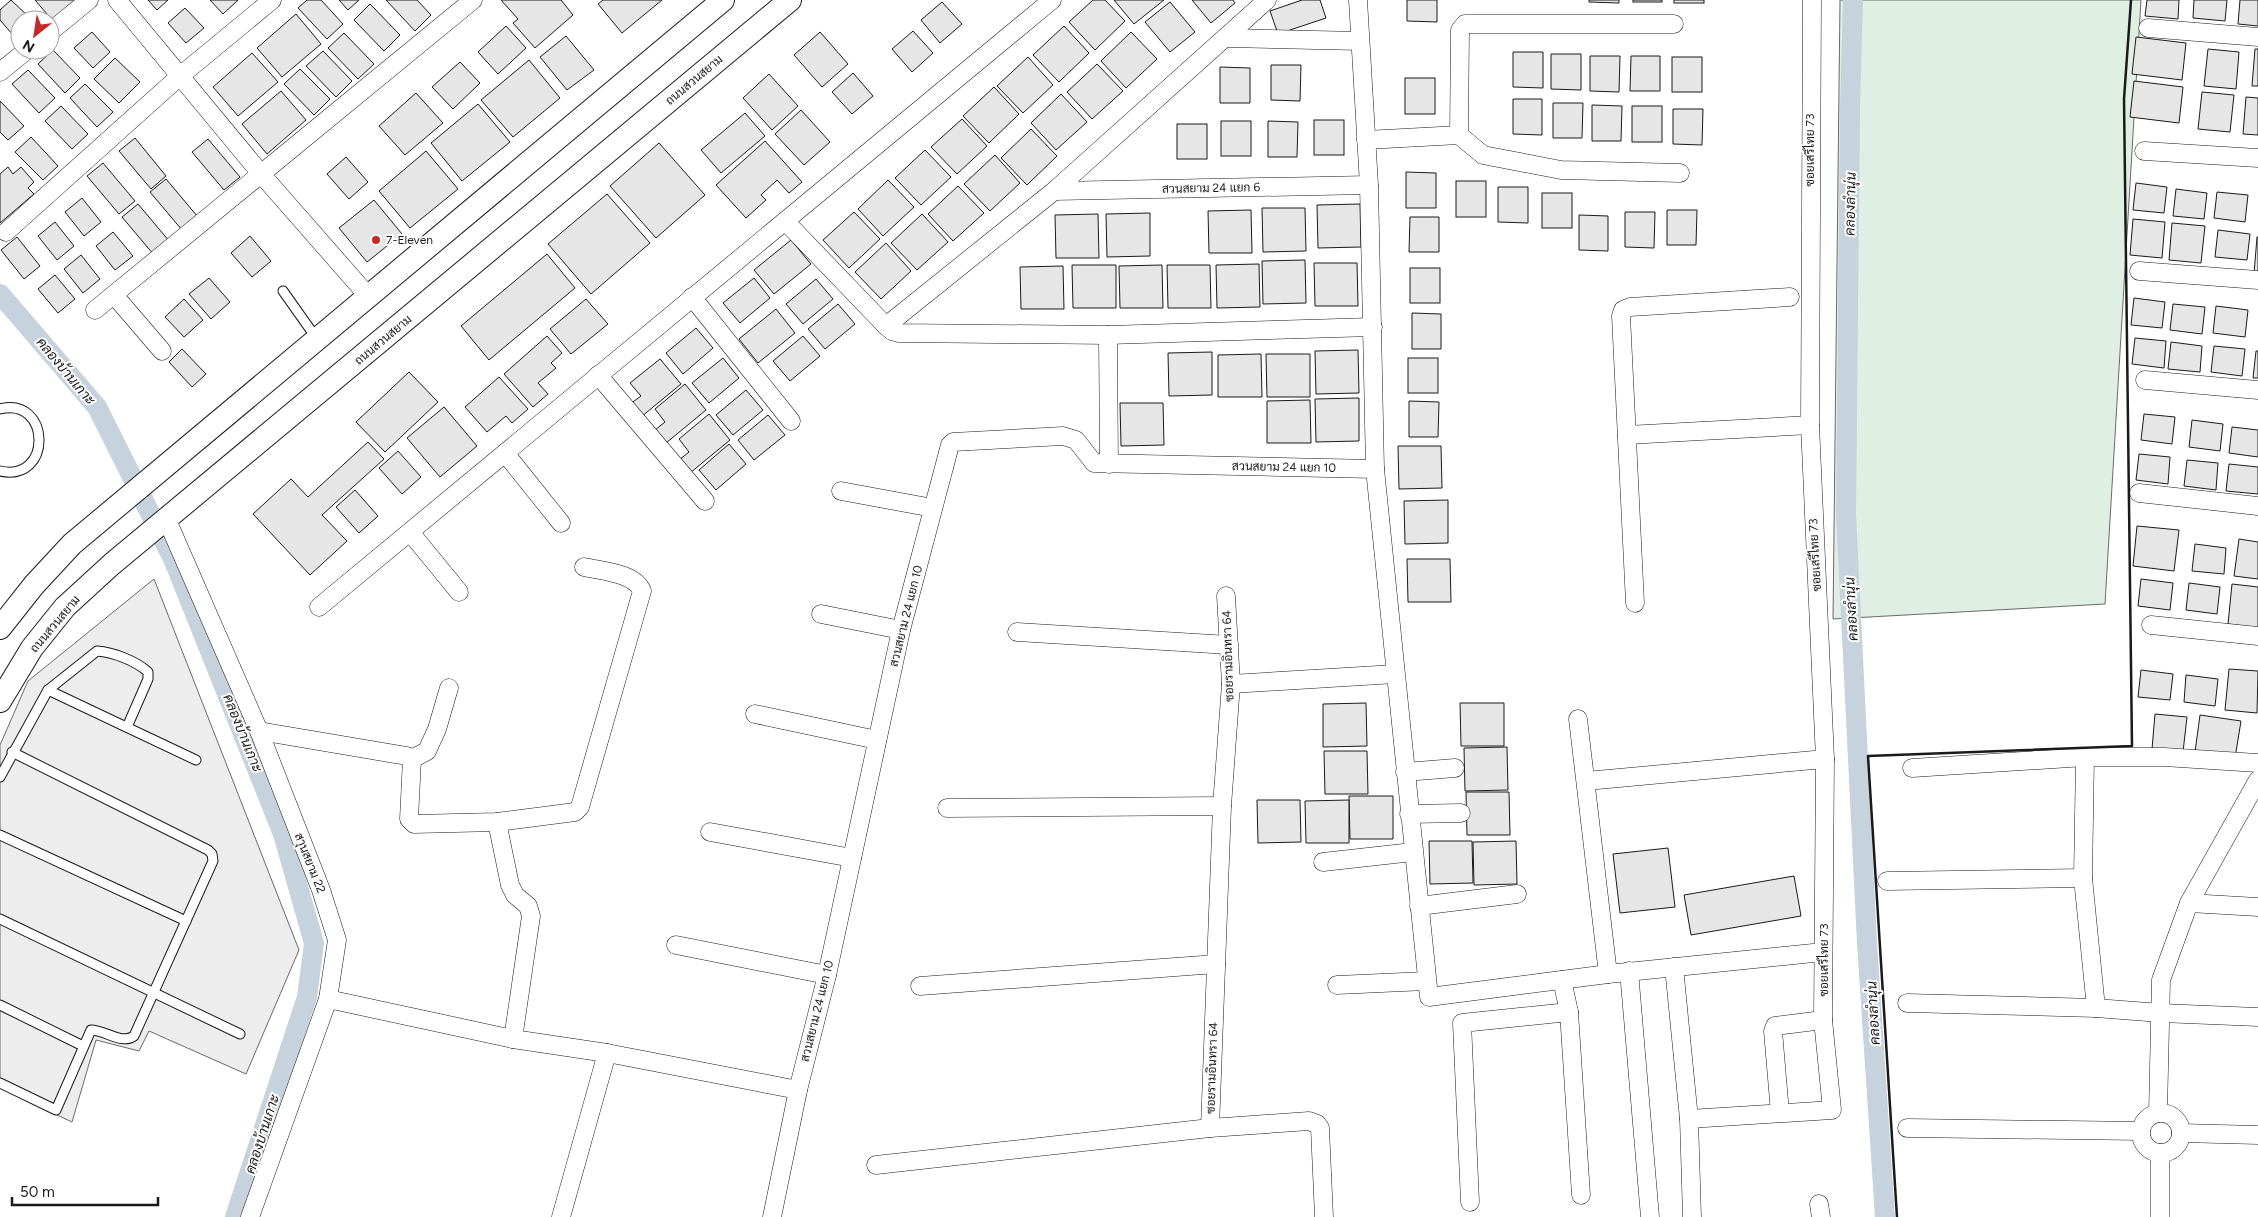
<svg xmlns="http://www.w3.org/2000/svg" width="2258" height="1217" font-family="Figtree,Sarabun,sans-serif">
<rect width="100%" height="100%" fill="#fff"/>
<polygon fill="#e0efe3" stroke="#6a6a6a" points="1840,0 2141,0 2105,604 1833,619"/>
<polygon fill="#ededed" stroke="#6a6a6a" points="154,579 299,950 246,1074 149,1031 139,1051 96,1040 72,1122 0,1088 0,745 28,681"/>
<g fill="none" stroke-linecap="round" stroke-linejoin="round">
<g stroke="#c6d2dc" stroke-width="20">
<polyline points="1853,0 1850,108 1846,514 1867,943 1885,1217"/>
<polyline points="0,294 97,407 174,561 283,834 314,943 307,997 235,1217"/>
</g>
</g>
<g fill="#e6e6e6" stroke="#1a1a1a">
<polygon points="11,0 31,19 20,20 20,29 13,35 0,20 0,10"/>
<polygon points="35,0 77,0 53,21"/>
<polygon points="148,0 168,0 157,10"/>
<polygon points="210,0 238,0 223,14"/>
<polygon points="307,0 321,0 343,24 327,39 298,8"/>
<polygon points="339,0 359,0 348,10"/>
<polygon points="386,0 417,0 431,15 415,31"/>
<polygon points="501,0 561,0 573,15 535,48 513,23 518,19"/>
<polygon points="603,0 662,0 622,33 598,4"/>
<polygon points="1093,0 1105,0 1125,21 1095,50 1069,22"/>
<polygon points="1114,0 1164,0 1134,24"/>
<polygon points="1192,0 1233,0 1235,3 1211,23"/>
<polygon points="1302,0 1320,0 1326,18 1278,34 1270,11"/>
<polygon points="1407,0 1437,0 1437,22 1407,21"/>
<polygon points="1589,0 1619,0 1619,3 1589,2"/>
<rect x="1633" y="0" width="29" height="2"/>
<rect x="1674" y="0" width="30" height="3"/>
<polygon points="2147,0 2179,0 2178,19 2145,16"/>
<polygon points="2194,0 2227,0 2225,21 2193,18"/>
<polygon points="2240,0 2258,0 2258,26 2238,24"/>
<polygon points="942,2 962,24 940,43 921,20"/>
<polygon points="1170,2 1195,32 1170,52 1145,22"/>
<polygon points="370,4 400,35 384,51 354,20"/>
<polygon points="185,8 204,28 186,43 168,23"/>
<polygon points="296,14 321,44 282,77 257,48"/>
<polygon points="506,26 526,48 498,74 478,52"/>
<polygon points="1064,26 1089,53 1059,82 1033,55"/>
<polygon points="913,31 933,53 912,72 892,49"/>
<polygon points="92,32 110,52 93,68 74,48"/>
<polygon points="820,32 848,64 822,87 794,55"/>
<polygon points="1131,32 1157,59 1126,88 1101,61"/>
<polygon points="344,33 374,64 358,79 328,48"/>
<polygon points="566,36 594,70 567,90 540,57"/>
<polygon points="2136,37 2186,43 2182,80 2132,74"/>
<polygon points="2208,49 2239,52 2236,89 2204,86"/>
<polygon points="2255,49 2258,49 2258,86 2252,86"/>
<polygon points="53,50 80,78 65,93 38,64"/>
<polygon points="323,51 352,81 336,97 306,66"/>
<polygon points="1513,52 1543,52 1543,88 1513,87"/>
<polygon points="252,53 278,82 238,116 213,87"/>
<polygon points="1551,54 1581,54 1581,90 1551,89"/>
<polygon points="1590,56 1620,56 1619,92 1590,91"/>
<polygon points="1631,56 1660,56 1660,91 1630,91"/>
<polygon points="1028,57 1053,85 1023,113 997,86"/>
<rect x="1672" y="57" width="30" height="35"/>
<polygon points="115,58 140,82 119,103 94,79"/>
<polygon points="529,60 560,98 513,137 481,100"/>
<polygon points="460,62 480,83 453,109 432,87"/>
<polygon points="1097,64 1123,91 1092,119 1067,92"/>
<polygon points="1271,65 1301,65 1300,101 1271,100"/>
<polygon points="1220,67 1250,68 1250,103 1220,103"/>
<polygon points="300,69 330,99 314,115 284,84"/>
<polygon points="28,70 55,98 39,113 12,84"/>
<polygon points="853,73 873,96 852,114 832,92"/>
<polygon points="769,74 798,106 772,130 743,98"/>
<rect x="1405" y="78" width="30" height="36"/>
<polygon points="2134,81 2183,87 2179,123 2130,117"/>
<polygon points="85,84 113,112 97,127 70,98"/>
<polygon points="994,87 1019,114 989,143 963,116"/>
<polygon points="281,91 306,120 267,154 242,124"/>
<polygon points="2202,92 2234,95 2230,132 2198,129"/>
<polygon points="416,93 443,123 405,155 379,126"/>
<polygon points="1061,94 1087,122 1056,150 1031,123"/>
<polygon points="2246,97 2258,98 2258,135 2243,134"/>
<polygon points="1513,99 1542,99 1542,135 1513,134"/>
<polygon points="0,101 24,126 8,140 0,132"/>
<polygon points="1553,103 1583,103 1582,138 1553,138"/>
<polygon points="478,104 510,142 462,181 431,143"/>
<polygon points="1592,105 1622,106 1621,141 1592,141"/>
<polygon points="61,106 88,134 72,149 45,121"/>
<rect x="1632" y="106" width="30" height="36"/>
<polygon points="1673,109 1703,109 1702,145 1673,144"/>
<polygon points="801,110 830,142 804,165 775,134"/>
<polygon points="745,113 765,136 721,173 701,150"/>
<polygon points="962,119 987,146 957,174 931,147"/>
<rect x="1314" y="120" width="30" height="35"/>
<rect x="1221" y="121" width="30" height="35"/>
<polygon points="1268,121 1298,122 1297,157 1268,157"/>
<rect x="1177" y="124" width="30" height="35"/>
<polygon points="1031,129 1057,156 1027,185 1001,158"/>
<polygon points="31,137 58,166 43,180 15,152"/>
<polygon points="135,138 166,176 151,189 119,151"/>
<polygon points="208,139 240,177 224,190 192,152"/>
<polygon points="765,141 802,182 789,193 777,180 761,195 766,200 746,218 716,185"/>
<polygon points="659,143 705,195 656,238 610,186"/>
<polygon points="925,150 951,177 921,205 895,178"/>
<polygon points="426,151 458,189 410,228 379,191"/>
<polygon points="995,155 1020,183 990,211 964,184"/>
<polygon points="346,157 368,182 349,199 327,174"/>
<polygon points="103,163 135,201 119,214 87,176"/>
<polygon points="8,167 13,174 21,167 34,182 28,188 34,194 0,223 0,174"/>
<polygon points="1406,172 1436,173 1436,208 1406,208"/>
<polygon points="166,179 198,217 182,230 150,192"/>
<polygon points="888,180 914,207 883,236 858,209"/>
<rect x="1456" y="181" width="30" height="36"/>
<polygon points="2136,183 2167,187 2164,213 2133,210"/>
<polygon points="958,186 984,213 953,241 928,214"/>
<polygon points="1498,187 1528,187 1528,223 1498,222"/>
<polygon points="2176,189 2207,193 2204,219 2173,216"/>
<polygon points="2217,192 2248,195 2245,222 2214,218"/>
<rect x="1542" y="193" width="30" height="35"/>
<polygon points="607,194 650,243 591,294 548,244"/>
<polygon points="82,198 101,222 84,236 65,212"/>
<polygon points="374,200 402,234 367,262 339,228"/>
<polygon points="138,204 170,242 154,255 122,217"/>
<polygon points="1360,204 1361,247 1318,248 1317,205"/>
<polygon points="1262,208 1305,208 1306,251 1263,252"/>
<polygon points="1251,210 1252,253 1209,253 1208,211"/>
<polygon points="1667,210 1697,210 1696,245 1667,245"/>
<polygon points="854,212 880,239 849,268 823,240"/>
<polygon points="1625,212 1655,212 1654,248 1625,247"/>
<polygon points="1150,213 1150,256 1107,257 1106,214"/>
<polygon points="922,214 948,242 917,270 891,243"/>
<polygon points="1098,214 1099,258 1056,258 1055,215"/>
<polygon points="1579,215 1608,216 1608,251 1579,250"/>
<polygon points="1410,217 1439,217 1439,252 1409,252"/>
<polygon points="2133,219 2165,222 2162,258 2130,255"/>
<polygon points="55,222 74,246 57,260 38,236"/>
<polygon points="2172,223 2205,226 2201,263 2169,260"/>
<polygon points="2218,230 2250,234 2247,260 2215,257"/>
<polygon points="113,232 133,256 115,270 96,246"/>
<polygon points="250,236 271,261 252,277 231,253"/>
<polygon points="17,237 40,266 24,279 1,250"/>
<polygon points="2257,237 2258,237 2258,274 2254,274"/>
<polygon points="791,240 811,264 774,294 754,270"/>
<polygon points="886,243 911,271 881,299 855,272"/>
<polygon points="547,254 575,288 489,360 461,326"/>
<polygon points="81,255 100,279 83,293 64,269"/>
<polygon points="1305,260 1306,303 1263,304 1262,261"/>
<polygon points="1314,263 1357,263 1358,306 1315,306"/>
<polygon points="1259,264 1260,307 1217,308 1216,265"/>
<polygon points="1072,265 1116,265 1116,308 1073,308"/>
<polygon points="1162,265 1163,308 1120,308 1119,266"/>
<polygon points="1167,265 1210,265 1211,308 1168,308"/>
<polygon points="1063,266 1064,309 1021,309 1020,267"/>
<rect x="1410" y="268" width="30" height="35"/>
<polygon points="55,275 75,299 58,313 38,289"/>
<polygon points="209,278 230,302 211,319 189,294"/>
<polygon points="754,278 770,298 740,323 723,303"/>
<polygon points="816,279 833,299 803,324 786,304"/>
<polygon points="2134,298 2165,302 2162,328 2131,325"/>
<polygon points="184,299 203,320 184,337 165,317"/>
<polygon points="586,299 608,324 571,354 550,329"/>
<polygon points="838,304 855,324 825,349 808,329"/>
<polygon points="2173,304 2205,307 2202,334 2170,330"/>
<polygon points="2216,306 2248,310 2245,337 2213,333"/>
<polygon points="776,309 795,333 758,363 739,339"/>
<polygon points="1412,313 1441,314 1441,349 1412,349"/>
<polygon points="696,328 713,348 683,374 666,353"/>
<polygon points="547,336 562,353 551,363 556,368 538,383 548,394 533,407 504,374"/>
<polygon points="803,336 820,356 790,381 773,361"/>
<polygon points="2135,338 2166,341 2164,368 2132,364"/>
<polygon points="2171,342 2202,346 2200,372 2168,369"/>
<polygon points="2214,346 2245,349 2242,376 2211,372"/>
<polygon points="182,349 206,374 192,387 169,362"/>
<polygon points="1358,350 1359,393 1316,394 1315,351"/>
<polygon points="2256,351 2258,351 2258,378 2253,378"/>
<polygon points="1212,352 1212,395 1169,396 1168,353"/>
<polygon points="1261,354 1262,397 1218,397 1218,355"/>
<polygon points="1266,354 1310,354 1310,397 1267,397"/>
<polygon points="723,358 739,378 709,403 692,383"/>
<rect x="1408" y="358" width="30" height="35"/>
<polygon points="660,359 681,384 641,417 630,404 641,396 630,383"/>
<polygon points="409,372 438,402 385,452 356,422"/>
<polygon points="499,377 528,409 512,423 506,416 487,432 465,407"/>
<polygon points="685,384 706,410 666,443 655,430 665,422 655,409"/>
<polygon points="746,390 763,410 733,435 716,415"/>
<polygon points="1359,398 1359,441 1316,442 1315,399"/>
<polygon points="1310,400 1311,443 1267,443 1267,401"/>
<polygon points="1409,401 1439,402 1438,437 1409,437"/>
<polygon points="1120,403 1163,403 1164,445 1121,446"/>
<polygon points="444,407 477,446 440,477 407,438"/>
<polygon points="709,414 730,440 690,473 679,460 689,452 679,439"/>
<polygon points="2144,414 2175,417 2172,444 2141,440"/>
<polygon points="768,415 785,435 754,460 738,440"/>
<polygon points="2192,420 2223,424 2220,451 2189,447"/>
<polygon points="2232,427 2258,430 2258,457 2229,453"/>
<polygon points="368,442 384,459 322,515 347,541 310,575 253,514 291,479 308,497"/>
<polygon points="729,444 746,464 716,490 699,470"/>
<polygon points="1398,446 1441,446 1442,488 1399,489"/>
<polygon points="398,451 421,477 402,494 379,468"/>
<polygon points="2139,454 2170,457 2168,484 2136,480"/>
<polygon points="2187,460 2218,463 2216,490 2184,486"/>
<polygon points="2229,464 2258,467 2258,494 2226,491"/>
<polygon points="355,490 378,516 359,533 336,507"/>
<polygon points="1448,500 1448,543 1405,544 1404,501"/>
<polygon points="2137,526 2179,530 2174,571 2133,566"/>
<polygon points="2239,539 2258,542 2258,579 2234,576"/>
<polygon points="2195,544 2226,548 2224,574 2192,571"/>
<polygon points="1407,559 1450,559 1451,602 1408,602"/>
<polygon points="2141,579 2173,583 2170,610 2138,606"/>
<polygon points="2189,583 2220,587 2217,614 2186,610"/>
<polygon points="2232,584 2258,587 2258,628 2228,624"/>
<polygon points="2229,669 2258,671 2257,713 2225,710"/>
<polygon points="2141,670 2173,674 2170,700 2138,697"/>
<polygon points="2186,675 2218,679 2215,706 2184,702"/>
<polygon points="1366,703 1367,746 1323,747 1323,704"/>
<polygon points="1460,703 1504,703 1504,746 1461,746"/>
<polygon points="2155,714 2187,717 2183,752 2152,749"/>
<polygon points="2200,715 2241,721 2235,758 2195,752"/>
<polygon points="1507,747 1508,790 1465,791 1464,748"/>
<polygon points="1324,751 1367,751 1368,794 1325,794"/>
<polygon points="1466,792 1509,792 1510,835 1467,835"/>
<polygon points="1349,796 1393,796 1393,839 1350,839"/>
<polygon points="1257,800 1300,800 1301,842 1258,843"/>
<polygon points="1349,800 1349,843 1306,843 1305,801"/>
<polygon points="1429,841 1472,841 1473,883 1430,884"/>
<polygon points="1516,841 1517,884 1474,885 1473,842"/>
<polygon points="1668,848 1675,907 1620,913 1613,854"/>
<polygon points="1794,876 1801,916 1691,935 1684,895"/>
</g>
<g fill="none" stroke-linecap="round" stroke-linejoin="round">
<g stroke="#1a1a1a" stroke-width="11">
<g id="service">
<polyline points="283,291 317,339"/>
<path d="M0,409C51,396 53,483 0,471"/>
<polyline points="48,690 196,760"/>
<path d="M0,777L48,690L97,651C113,652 136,661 148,672V679L127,727"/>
<polyline points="0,835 186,921"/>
<polyline points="0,919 240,1034"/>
<polyline points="0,1005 83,1046"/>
<path d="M0,1083L56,1110L91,1030C105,1030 122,1045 134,1036L213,861L212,854L208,850L12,752"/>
</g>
</g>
<g stroke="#1a1a1a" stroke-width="19">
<g id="minor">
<polyline points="117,0 262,175 369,297"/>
<polyline points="1358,0 1369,185 1375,469 1429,997 1608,974 1823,952"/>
<polyline points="2148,28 2258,37"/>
<polyline points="50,32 89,0"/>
<polyline points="1227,38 1360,41"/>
<polyline points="0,72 27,50"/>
<polyline points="1459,135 1460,30 1465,24 1674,24"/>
<polyline points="1366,140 1459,135 1483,155 1561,170 1680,173"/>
<polyline points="2144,151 2258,158"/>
<polyline points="1054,191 1369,185"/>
<polyline points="785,221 886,326 892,331 899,333 1108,335 1373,327"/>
<polyline points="6,232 180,76 272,0"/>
<polyline points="2139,271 2258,280"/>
<polyline points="114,295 162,351"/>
<polyline points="692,297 791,421"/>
<polyline points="95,310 473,0"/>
<polyline points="886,326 1054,191 1267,0"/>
<polyline points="1108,335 1109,464"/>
<polyline points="598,375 705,501"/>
<polyline points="2145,380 2258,390"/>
<polyline points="1627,435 1810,425"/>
<polyline points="505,453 561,523"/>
<polyline points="841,491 933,508"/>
<polyline points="2139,493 2258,506"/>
<polyline points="167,520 259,731 321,890 337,940 328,999 250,1217"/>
<polyline points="410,532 459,592"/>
<polyline points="1635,603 1621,316 1623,310 1630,307 1790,297"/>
<polyline points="319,607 1052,0"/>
<polyline points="821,614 901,630"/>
<polyline points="2151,625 2258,636"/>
<polyline points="1017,632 1229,645"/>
<polyline points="1231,684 1395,674"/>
<polyline points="755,714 877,740"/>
<polyline points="1578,719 1608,974"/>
<polyline points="259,731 407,756 412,759"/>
<polyline points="2085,757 2083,878 2096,1008"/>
<path d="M412,759L409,819L414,824L497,822L575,812L580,807L642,591C635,573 602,571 584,567"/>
<polyline points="412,759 427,751 437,729 449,688"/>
<polyline points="1912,768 2085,757 2164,757 2258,763"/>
<polyline points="1405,772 1455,768"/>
<polyline points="1586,781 1825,759"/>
<polyline points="947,808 1222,806"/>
<polyline points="1409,814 1461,813"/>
<polyline points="497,822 510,885 515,895 528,906 531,916 513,1039"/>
<polyline points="710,832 852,858"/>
<polyline points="1323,862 1413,852"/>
<polyline points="1887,881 2083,878"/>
<polyline points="2189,903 2258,907"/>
<polyline points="1419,906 1517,894"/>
<polyline points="676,945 827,975"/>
<polyline points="1674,967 1689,1119 1692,1217"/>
<polyline points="1629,971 1650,1217"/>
<polyline points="1562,980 1569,1012"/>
<polyline points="1337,985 1426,981"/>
<polyline points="920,986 1216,964"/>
<polyline points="328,999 513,1039 607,1053 798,1090"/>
<polyline points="1907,1003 2096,1008 2161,1013 2258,1017"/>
<circle cx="2161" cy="1133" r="20"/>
<polyline points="1780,1113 1773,1031 1775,1026 1823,1020"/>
<polyline points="2158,1113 2161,980 2189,903 2258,780"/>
<polyline points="1689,1119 1832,1110 1823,1020 1825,759 1810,425 1812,0"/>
<polyline points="1210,1128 1222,806 1231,684 1226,596"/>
<polyline points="1907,1128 2140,1131"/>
<polyline points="2181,1133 2258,1135"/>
<polyline points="2160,1153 2160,1217"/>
<polyline points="876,1165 1210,1128 1309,1121 1317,1124 1320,1128 1324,1217"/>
<polyline points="1470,1202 1462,1023 1569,1012 1581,1195"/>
<polyline points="1819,1204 1821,1217"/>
<polyline points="561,1217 607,1053"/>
<polyline points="772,1217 798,1090 827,975 901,630 950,445 953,442 1063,436 1076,440 1094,463 1375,469"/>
</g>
</g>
<g stroke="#1a1a1a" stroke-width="24">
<g id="tertiary">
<polyline points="0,628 34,585 72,544 723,0"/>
<polyline points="0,701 32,648 65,607 112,564 790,0"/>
</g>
</g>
<use href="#service" stroke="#fff" stroke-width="9"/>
<use href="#minor" stroke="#fff" stroke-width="18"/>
<use href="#tertiary" stroke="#fff" stroke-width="22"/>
<polyline stroke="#1a1a1a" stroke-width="2.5" points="1897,1217 1868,756 2132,746 2124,99 2131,0"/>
</g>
<circle fill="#c62828" stroke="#fff" stroke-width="2" cx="376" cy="240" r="5"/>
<g text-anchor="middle" stroke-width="4" stroke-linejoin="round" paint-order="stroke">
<g font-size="12" fill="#1a1a1a" stroke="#fff">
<text transform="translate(694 80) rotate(-40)" y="4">ถนนสวนสยาม</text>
<text transform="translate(1810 150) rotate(-90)" y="4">ซอยเสรีไทย 73</text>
<text transform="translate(1211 188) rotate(-1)" y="4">สวนสยาม 24 แยก 6</text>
<text transform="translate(383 340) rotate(-40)" y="4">ถนนสวนสยาม</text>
<text transform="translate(1284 467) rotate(1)" y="4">สวนสยาม 24 แยก 10</text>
<text transform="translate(1815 555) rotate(-93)" y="4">ซอยเสรีไทย 73</text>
<text transform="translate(906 616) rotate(-76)" y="4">สวนสยาม 24 แยก 10</text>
<text transform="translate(55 624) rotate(-50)" y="4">ถนนสวนสยาม</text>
<text transform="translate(1228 656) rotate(-92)" y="4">ซอยรามอินทรา 64</text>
<text transform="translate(310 863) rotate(68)" y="4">สาุนสยาม 22</text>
<text transform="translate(1824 960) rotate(-90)" y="4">ซอยเสรีไทย 73</text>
<text transform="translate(817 1011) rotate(-76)" y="4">สวนสยาม 24 แยก 10</text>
<text transform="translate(1212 1068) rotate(-88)" y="4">ซอยรามอินทรา 64</text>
</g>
<g font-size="12" fill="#1a1a1a" stroke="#fff" text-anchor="start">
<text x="386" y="244">7-Eleven</text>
</g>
<g font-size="14" font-style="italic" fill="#1a1a1a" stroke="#fff">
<text transform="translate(1850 204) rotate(-89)" y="5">คลองลำนุ่น</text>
<text transform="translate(66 371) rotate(50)" y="5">คลองบ้านเกาะ</text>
<text transform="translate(1851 609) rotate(-93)" y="5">คลองลำนุ่น</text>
<text transform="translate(243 733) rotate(68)" y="5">คลองบ้านเกาะ</text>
<text transform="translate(1873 1013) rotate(-93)" y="5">คลองลำนุ่น</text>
<text transform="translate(262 1134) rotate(-72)" y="5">คลองบ้านเกาะ</text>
</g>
</g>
<g transform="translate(35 35) rotate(210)"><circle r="24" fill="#ffffff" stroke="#a3a3a3"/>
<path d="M0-4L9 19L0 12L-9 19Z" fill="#c62828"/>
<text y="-8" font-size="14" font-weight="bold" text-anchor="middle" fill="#1a1a1a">N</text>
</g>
<path d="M12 1197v8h146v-8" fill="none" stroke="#1a1a1a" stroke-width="2.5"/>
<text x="20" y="1197" font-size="15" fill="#1a1a1a" stroke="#ffffff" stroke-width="4" paint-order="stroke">50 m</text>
</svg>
